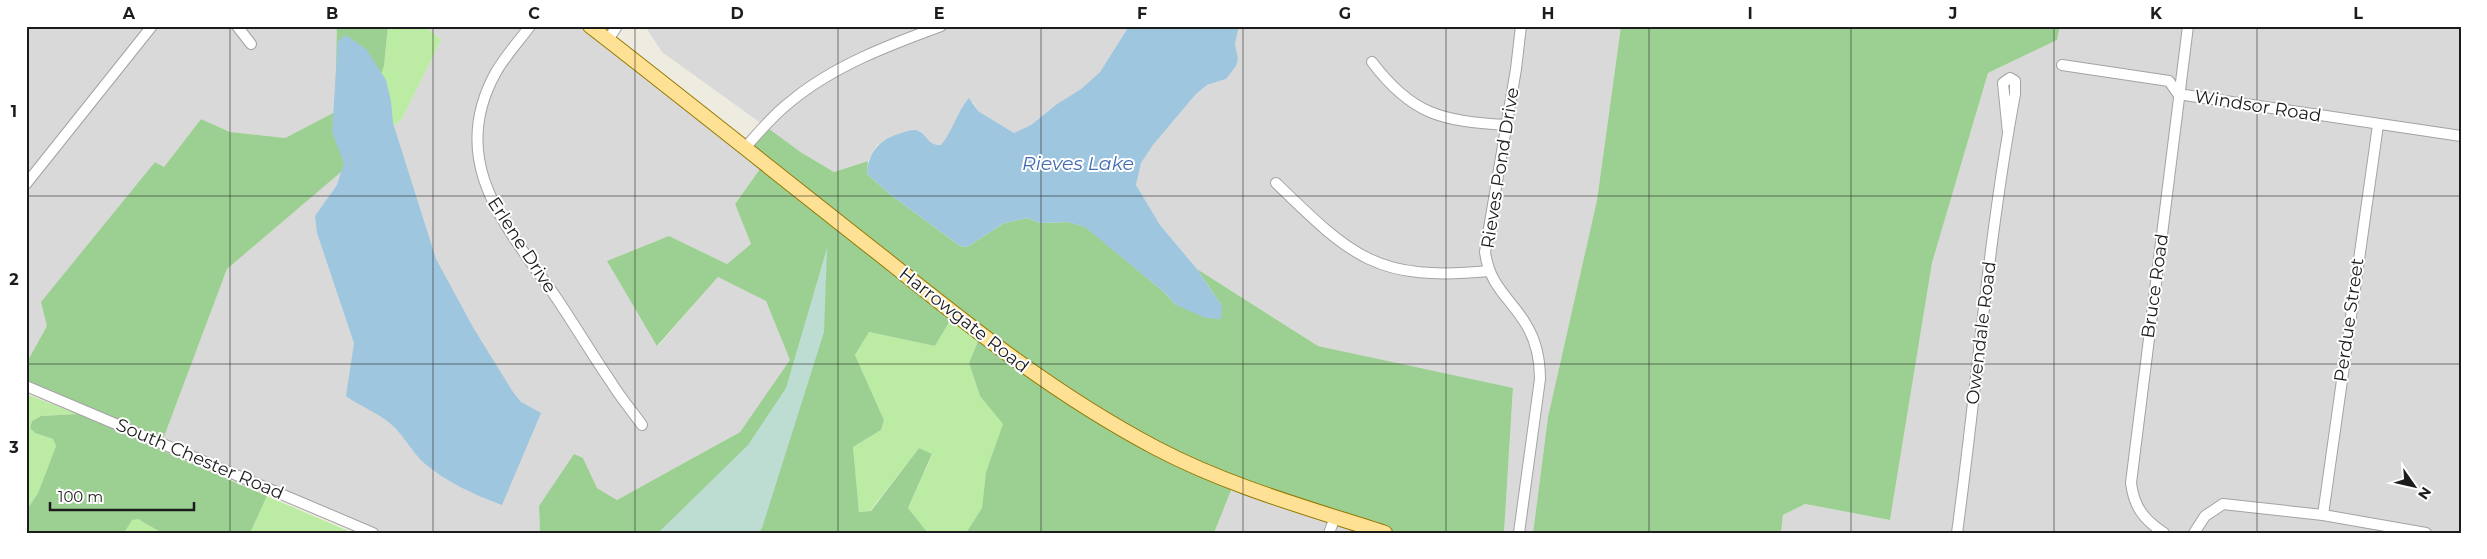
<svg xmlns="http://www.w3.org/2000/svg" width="2487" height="559" font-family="Montserrat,sans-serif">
<rect width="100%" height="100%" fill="#eeece1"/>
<g fill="#dad9d9">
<polygon points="26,26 337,26 338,41 335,112 285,138 230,132 201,119 164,167 155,162 48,326 26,364"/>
<polygon points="425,26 587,26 763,165 735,204 751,244 727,264 669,236 658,346 718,277 766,301 791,360 740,432 617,500 597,488 583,458 539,506 540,533 373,533 162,442 227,269 402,119 441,40"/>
<polygon points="645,26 1129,26 1100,72 1081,89 1057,104 1031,125 1014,133 978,111 973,102 963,105 950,135 941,145 935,146 927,141 921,132 914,129 894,135 877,145 868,161 834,172 802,153 662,52"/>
<polygon points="1239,26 1621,26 1597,200 1548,417 1533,533 1504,533 1513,389 1318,346 1197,269 1160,225 1144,200 1136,185 1141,163 1153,145 1196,94 1207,85 1226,79 1238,58 1235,44"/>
<polygon points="2060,26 2461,26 2461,533 1781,533 1783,515 1805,504 1890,520 1932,263 1988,73 2057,40"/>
<polygon points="1234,483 1378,533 1214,533"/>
</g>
<g fill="#bceca3">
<polygon points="388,26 425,26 441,40 402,119 381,137 374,92 384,66"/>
<polygon points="951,319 978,341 969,363 980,396 1004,424 986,472 982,509 966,533 928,533 908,508 932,455 919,448 870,511 859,512 853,447 881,430 884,420 855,355 869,332 935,346"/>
<polygon points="26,394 78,414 41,416 32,421 30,428 35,433 53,439 56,446 38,493 26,511"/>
<polygon points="267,496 353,533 226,533 251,531"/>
<polygon points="132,519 138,519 162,533 124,533"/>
</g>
<g fill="#9cd093">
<polygon points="337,26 388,26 384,66 348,166 227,269 162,442 26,384 26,364 47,326 41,302 155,162 164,167 201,119 230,132 285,138 335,112"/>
<polygon points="1621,26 2060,26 2057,40 1988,73 1932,263 1890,520 1805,504 1783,515 1781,533 1533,533 1548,417 1597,200"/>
<polygon points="765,126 802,153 834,172 868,161 867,174 891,195 960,246 967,247 1004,223 1027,218 1040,223 1068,222 1086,227 1164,292 1176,305 1222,306 1197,269 1318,346 1513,388 1504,533 1387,533 1250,488 1101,417 745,148"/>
<polygon points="760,169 951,319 935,346 869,332 855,355 884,420 881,430 853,447 859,512 871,511 919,448 932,454 908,508 928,533 540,533 539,506 574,454 583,458 597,488 617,500 740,432 790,360 766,301 718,277 657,346 607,261 669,236 727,264 751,244 735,204"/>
<polygon points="978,341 1117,434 1232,488 1214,533 966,533 982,508 986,472 1003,424 980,396 969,363"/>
<polygon points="78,414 267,496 251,531 162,533 138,519 132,520 124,533 26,533 26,511 38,493 56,446 53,439 35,433 30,428 32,421 41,416"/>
</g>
<polygon fill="#bdddd3" points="827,248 824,332 762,528 759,533 658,533 748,445 786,388"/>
<g fill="#9ec6df">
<path d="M1129,26H1239L1235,44L1238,58L1236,66L1226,79L1207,85L1196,94L1153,145L1141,163L1136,185L1160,225L1197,269L1222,306L1221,319L1206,318L1176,305L1164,292L1085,227L1068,222L1040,223L1027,218L1004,223L967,247L960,246L891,195L867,174C868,152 880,139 901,133C906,132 911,129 916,130C927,133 927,146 941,145C953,131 957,111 969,98L978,111L1014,133L1031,125L1057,104L1081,89L1100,72Z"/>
<path d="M346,35L366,49L386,80L391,101L393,123L436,259L474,329L513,392L521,402L541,413L502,505C475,495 446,482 424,463C412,452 404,436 392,425C379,413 361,407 346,396L354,343L317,233L315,216L337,185L344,163L332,132L338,41Z"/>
</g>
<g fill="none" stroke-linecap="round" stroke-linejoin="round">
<g stroke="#a3a3a3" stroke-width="12">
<g id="minor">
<polyline points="237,26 251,44"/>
<path d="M530,26C519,41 506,55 496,72C447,160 504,224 553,293C573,322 591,353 611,382C620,397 632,411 642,425"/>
<polyline points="608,40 617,26"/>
<path d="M1372,62C1412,115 1442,121 1506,125"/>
<polyline points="2062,65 2169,81 2178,94 2461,136"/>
<path d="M745,148C759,132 773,115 790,102C833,66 889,45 941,26"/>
<path d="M1276,183C1352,257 1377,282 1489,271"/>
<polyline points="26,184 152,26"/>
<polyline points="26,386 373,533"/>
<polyline points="2323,515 2378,125"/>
<polyline points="1329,533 1335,517"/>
<path d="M1519,533L1540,379C1540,360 1537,343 1527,326C1511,298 1490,288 1485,252L1516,69L1521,26"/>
<path d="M1957,533C1977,386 1988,239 2015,94V81L2010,78L2003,83L2008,133"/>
<path d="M2164,533C2144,520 2134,507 2131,483L2188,26"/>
<polyline points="2194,533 2205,516 2223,504 2323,515 2426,533"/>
</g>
</g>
<g stroke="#947900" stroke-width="16">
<path id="major" d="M590,26C688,102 785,180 883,257C970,327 1057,396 1156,448C1228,486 1308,508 1385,533"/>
</g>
<use href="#minor" stroke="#fff" stroke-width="10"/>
<use href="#major" stroke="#ffe195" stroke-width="14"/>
</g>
<path fill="none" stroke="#1c1c1c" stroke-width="1" stroke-opacity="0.55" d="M230,26V533M433,26V533M635,26V533M838,26V533M1041,26V533M1243,26V533M1446,26V533M1649,26V533M1851,26V533M2054,26V533M2257,26V533M26,196H2461M26,364H2461"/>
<g text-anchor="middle" stroke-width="4" stroke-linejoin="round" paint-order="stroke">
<g font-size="18" fill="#1c1c1c" stroke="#fff">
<text transform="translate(2258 106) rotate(9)" y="6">Windsor Road</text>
<text transform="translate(1500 168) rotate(-81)" y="6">Rieves Pond Drive</text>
<text transform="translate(522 245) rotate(57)" y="6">Erlene Drive</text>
<text transform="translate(2155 286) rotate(-82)" y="6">Bruce Road</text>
<text transform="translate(964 320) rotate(38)" y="6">Harrowgate Road</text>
<text transform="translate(2349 320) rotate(-82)" y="6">Perdue Street</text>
<text transform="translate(1981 333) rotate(-83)" y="6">Owendale Road</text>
<text transform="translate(200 459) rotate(23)" y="6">South Chester Road</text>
</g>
<g font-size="19" font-style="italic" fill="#446ab0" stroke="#fff">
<text x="1078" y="170">Rieves Lake</text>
</g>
</g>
<rect width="2487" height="559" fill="none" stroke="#ffffff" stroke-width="55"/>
<g transform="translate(2414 486) rotate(124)" stroke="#ffffff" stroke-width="4" paint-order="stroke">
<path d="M0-4L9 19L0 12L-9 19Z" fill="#1c1c1c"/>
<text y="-8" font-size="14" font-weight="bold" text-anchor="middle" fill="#1c1c1c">N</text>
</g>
<path d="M50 502v8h144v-8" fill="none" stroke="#1c1c1c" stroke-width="2.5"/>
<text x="58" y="502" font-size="15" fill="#1c1c1c" stroke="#ffffff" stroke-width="4" paint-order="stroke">100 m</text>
<rect x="28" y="28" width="2432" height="504" fill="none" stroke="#1c1c1c" stroke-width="2"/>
<g font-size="16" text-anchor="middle" font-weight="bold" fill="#1c1c1c">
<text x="129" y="19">A</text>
<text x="332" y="19">B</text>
<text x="534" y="19">C</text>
<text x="737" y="19">D</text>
<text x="939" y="19">E</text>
<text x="1142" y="19">F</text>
<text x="1345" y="19">G</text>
<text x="1548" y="19">H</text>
<text x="1750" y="19">I</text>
<text x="1953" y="19">J</text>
<text x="2156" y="19">K</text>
<text x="2358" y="19">L</text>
<text x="14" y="117">1</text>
<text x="14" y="285">2</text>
<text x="14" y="453">3</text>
</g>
</svg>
